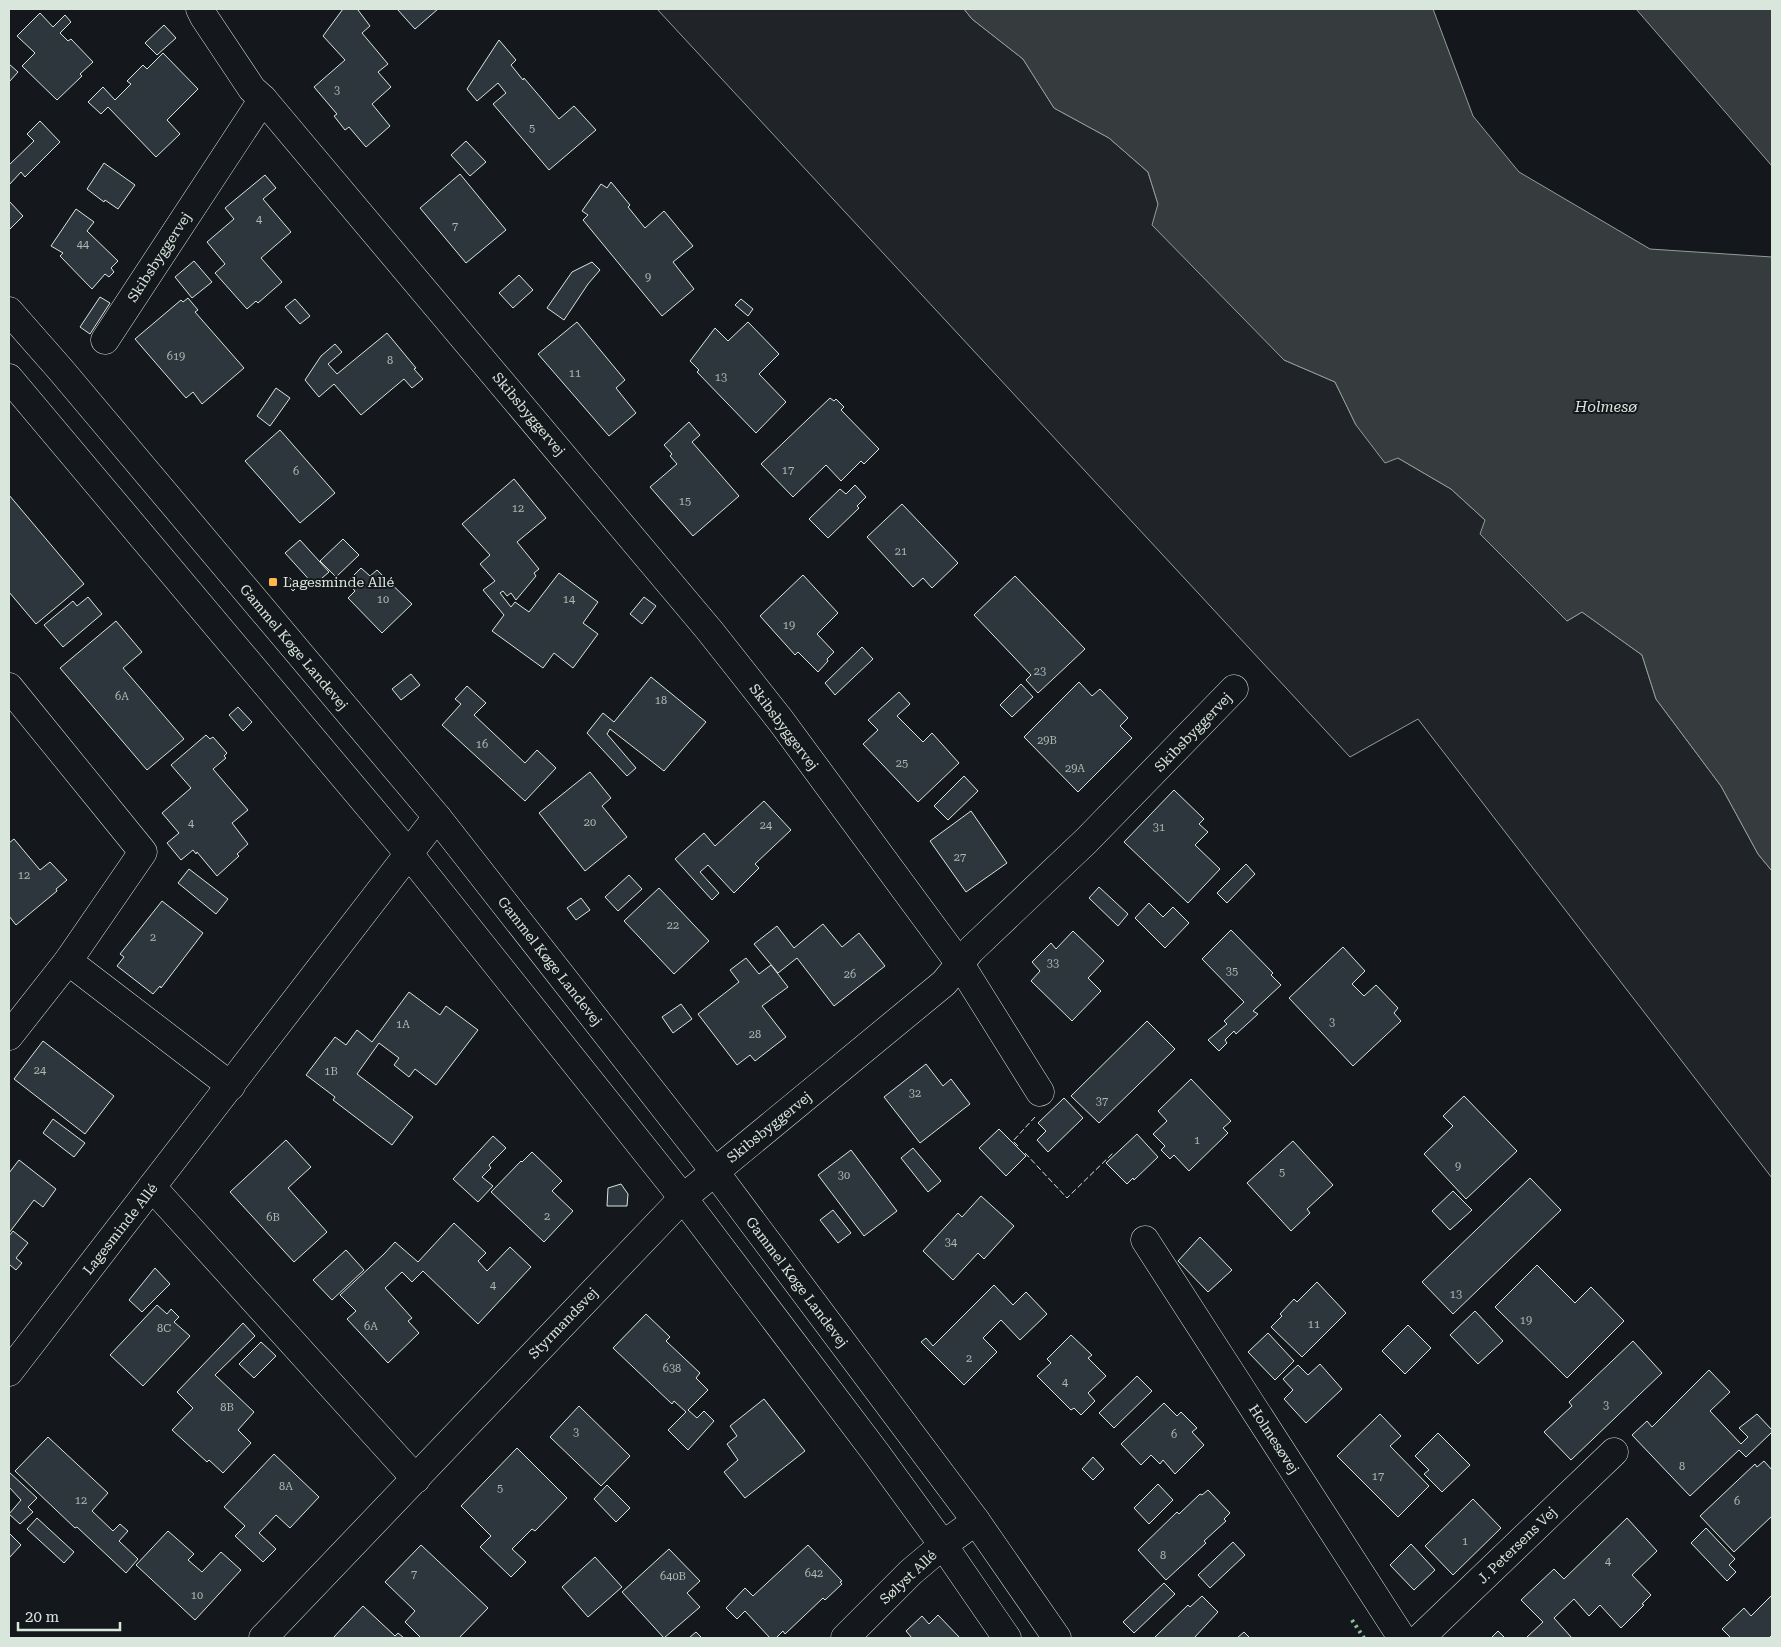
<svg xmlns="http://www.w3.org/2000/svg" width="1781" height="1647" font-family="'Roboto Serif',serif">
<rect width="100%" height="100%" fill="#14181c"/>
<polygon fill="#202428" stroke="#939e99" points="657,9 964,9 972,19 1023,59 1054,108 1109,138 1148,172 1158,204 1284,360 1335,382 1356,425 1398,458 1451,489 1485,520 1567,621 1582,612 1642,655 1656,699 1721,786 1758,854 1772,871 1772,1178 1418,719 1350,757"/>
<g fill="#363b3e" stroke="#939e99">
<polygon points="964,9 1433,9 1473,116 1519,172 1650,249 1772,257 1772,871 1758,854 1721,786 1656,699 1642,655 1582,612 1567,621 1480,534 1485,520 1451,489 1398,458 1385,463 1356,425 1335,382 1284,360 1152,225 1158,204 1148,172 1109,138 1054,108 1023,59 972,19"/>
<polygon points="1636,9 1772,9 1772,166"/>
</g>
<g fill="#2c363c" stroke="#d8e6dc">
<polygon points="343,9 360,9 358,10 370,26 362,33 388,64 378,72 391,87 372,104 390,126 366,147 349,127 345,130 334,116 337,114 314,87 345,60 323,36"/>
<polygon points="397,9 438,9 415,29"/>
<polygon points="40,13 53,27 65,15 71,22 60,33 68,41 71,39 93,62 80,74 82,76 57,100 22,66 35,53 17,36"/>
<polygon points="164,25 176,38 157,55 145,43"/>
<polygon points="499,40 516,60 511,65 523,80 524,78 559,119 574,106 596,130 549,170 493,104 506,93 498,83 477,101 467,89"/>
<polygon points="163,53 198,89 167,120 180,134 156,157 108,107 101,114 88,102 103,87 115,100 131,84 127,81 143,65 147,69"/>
<polygon points="9,64 18,72 9,82"/>
<polygon points="40,121 60,142 25,177 21,172 9,185 9,165 34,141 27,134"/>
<polygon points="466,141 486,162 470,176 451,155"/>
<polygon points="104,163 135,185 118,209 105,200 104,202 87,189"/>
<polygon points="460,174 506,230 466,263 420,208"/>
<polygon points="265,175 276,188 263,199 291,232 261,258 282,282 258,303 256,301 247,309 215,273 225,264 207,242 234,219 225,208"/>
<polygon points="611,182 630,205 628,207 645,228 664,211 693,246 673,262 694,289 662,316 583,220 588,215 582,211 601,184 607,188"/>
<polygon points="9,201 23,216 9,230"/>
<polygon points="76,209 94,222 87,231 118,261 111,268 114,272 109,277 105,274 92,289 60,256 63,253 51,246"/>
<polygon points="194,261 212,282 192,298 175,277"/>
<polygon points="592,262 600,270 588,284 564,320 547,308 572,272"/>
<polygon points="519,275 533,290 513,308 499,293"/>
<polygon points="100,297 110,303 90,334 80,327"/>
<polygon points="188,298 198,310 195,312 244,368 202,404 193,392 186,398 135,339 181,300 183,302"/>
<polygon points="295,299 310,316 300,324 285,307"/>
<polygon points="741,299 753,309 748,316 735,305"/>
<polygon points="577,322 625,380 616,388 636,413 609,436 538,354"/>
<polygon points="748,322 779,354 759,374 786,402 756,433 697,372 699,370 690,361 715,328 728,341"/>
<polygon points="387,333 416,368 414,369 423,379 412,388 404,379 361,415 334,384 319,397 305,380 321,356 335,344 342,352 328,364 337,374"/>
<polygon points="276,388 290,398 270,426 257,416"/>
<polygon points="830,398 834,401 836,399 844,407 841,410 879,449 864,464 861,461 841,481 826,465 793,497 761,464"/>
<polygon points="689,422 700,435 692,442 739,496 693,536 650,487 677,464 670,456 672,454 664,445"/>
<polygon points="280,430 335,493 300,523 245,461"/>
<polygon points="514,479 546,518 517,542 539,569 534,573 536,576 516,600 511,593 507,596 503,591 500,593 511,607 515,602 529,612 559,573 598,602 583,623 598,634 573,668 554,653 543,668 492,631 504,615 483,590 495,581 480,564 490,555 462,524"/>
<polygon points="855,485 866,497 857,506 859,508 828,538 809,519 840,489 846,494"/>
<polygon points="9,495 84,584 36,624 9,592"/>
<polygon points="902,504 958,563 932,588 923,578 913,587 867,537"/>
<polygon points="343,539 359,555 336,577 320,561"/>
<polygon points="300,540 329,572 314,585 285,553"/>
<polygon points="361,568 370,576 377,570 412,604 382,633 348,598 355,591 347,582"/>
<polygon points="803,575 838,613 817,634 834,652 827,659 828,661 818,672 798,652 795,655 760,616"/>
<polygon points="1015,576 1085,649 1038,693 1026,680 1031,675 974,615"/>
<polygon points="289,577 298,586 293,591 284,581"/>
<polygon points="88,597 102,614 63,647 44,625 73,601 77,606"/>
<polygon points="644,597 656,606 642,624 630,614"/>
<polygon points="116,621 142,652 123,668 184,739 147,770 60,668"/>
<polygon points="862,647 873,659 835,695 825,683"/>
<polygon points="411,674 420,685 401,700 392,689"/>
<polygon points="651,677 706,722 664,771 610,729 607,734 636,768 627,776 587,733 603,713 614,722"/>
<polygon points="1079,682 1092,696 1100,689 1128,718 1120,726 1132,738 1078,792 1024,737"/>
<polygon points="1021,684 1033,697 1012,717 1000,705"/>
<polygon points="467,686 486,703 474,715 525,763 537,750 556,768 525,801 442,725 461,704 455,699"/>
<polygon points="899,692 910,704 897,716 923,742 932,733 959,763 918,802 863,744 878,730 868,720"/>
<polygon points="238,707 252,722 243,731 229,715"/>
<polygon points="206,735 210,739 213,737 227,753 224,756 226,758 213,769 248,810 232,823 248,844 237,854 239,856 217,876 197,852 196,854 193,850 181,860 167,843 179,833 162,813 191,788 171,765"/>
<polygon points="590,772 611,798 602,806 627,837 585,871 539,813"/>
<polygon points="964,776 978,791 948,820 934,806"/>
<polygon points="1174,790 1204,819 1199,824 1208,832 1195,845 1220,869 1188,903 1124,842"/>
<polygon points="764,801 791,830 755,864 759,868 734,893 708,865 700,872 719,893 712,900 675,859 704,833 715,846"/>
<polygon points="971,811 1007,863 966,892 930,841"/>
<polygon points="14,839 40,870 50,862 67,880 56,889 57,891 16,925 9,916 9,843"/>
<polygon points="1246,864 1255,874 1227,903 1217,893"/>
<polygon points="189,869 228,899 216,914 178,883"/>
<polygon points="629,875 642,889 618,911 605,897"/>
<polygon points="1099,887 1128,914 1118,926 1089,898"/>
<polygon points="659,888 709,941 674,974 624,921"/>
<polygon points="581,898 590,910 576,920 567,908"/>
<polygon points="162,901 203,933 161,988 160,986 153,994 117,966 124,957 120,954"/>
<polygon points="1149,903 1163,917 1173,907 1189,923 1165,948 1135,918"/>
<polygon points="823,924 842,947 859,933 885,966 834,1006 797,958 778,973 754,944 777,926 794,948"/>
<polygon points="1231,930 1273,973 1271,975 1281,985 1253,1011 1258,1014 1236,1034 1234,1031 1225,1040 1227,1043 1219,1051 1208,1040 1227,1024 1224,1021 1244,1002 1202,959"/>
<polygon points="1073,931 1104,961 1088,978 1101,991 1072,1021 1031,981 1040,971 1032,962 1051,943 1056,949"/>
<polygon points="1343,947 1365,971 1352,984 1364,996 1376,985 1398,1008 1394,1013 1401,1021 1353,1066 1289,998"/>
<polygon points="746,958 759,974 771,965 788,987 762,1006 786,1037 755,1061 750,1055 737,1065 698,1014 739,982 730,970"/>
<polygon points="409,992 440,1015 446,1006 478,1030 436,1085 415,1069 409,1077 394,1065 399,1058 379,1043 357,1074 413,1117 392,1145 333,1100 335,1097 306,1075 335,1037 346,1045 357,1030 372,1042"/>
<polygon points="681,1004 692,1019 673,1033 662,1017"/>
<polygon points="1147,1021 1175,1049 1099,1123 1071,1096"/>
<polygon points="43,1041 114,1096 85,1134 14,1079"/>
<polygon points="926,1064 943,1086 951,1079 970,1104 920,1143 884,1097"/>
<polygon points="1191,1079 1231,1121 1223,1128 1228,1133 1189,1171 1174,1155 1170,1159 1161,1150 1165,1146 1153,1134 1167,1121 1158,1111"/>
<polygon points="1464,1096 1517,1151 1466,1199 1424,1154 1453,1126 1443,1116"/>
<polygon points="1064,1098 1083,1118 1048,1152 1037,1140 1046,1131 1038,1123"/>
<polygon points="53,1119 85,1143 74,1157 43,1133"/>
<polygon points="999,1129 1026,1156 1006,1176 979,1148"/>
<polygon points="1137,1134 1158,1157 1134,1180 1133,1178 1127,1184 1106,1163"/>
<polygon points="493,1136 506,1148 489,1165 491,1168 482,1177 493,1186 478,1202 453,1179"/>
<polygon points="286,1140 311,1167 288,1188 327,1232 294,1262 230,1192"/>
<polygon points="1293,1141 1333,1185 1307,1209 1310,1213 1291,1231 1247,1183"/>
<polygon points="913,1148 941,1181 928,1192 901,1158"/>
<polygon points="851,1150 897,1211 864,1236 818,1175"/>
<polygon points="532,1152 562,1181 552,1191 573,1211 544,1242 491,1192 521,1161 522,1162"/>
<polygon points="19,1160 56,1189 43,1207 34,1200 9,1233 9,1173"/>
<polygon points="1530,1178 1561,1210 1453,1314 1422,1282"/>
<polygon points="621,1184 628,1194 627,1206 607,1206 608,1188"/>
<polygon points="1453,1191 1472,1210 1450,1230 1432,1211"/>
<polygon points="981,1196 1014,1226 984,1259 978,1253 953,1280 923,1251 958,1213 962,1217"/>
<polygon points="833,1210 851,1233 838,1243 820,1220"/>
<polygon points="454,1223 486,1253 478,1261 487,1271 510,1247 531,1267 478,1324 423,1271 412,1282 402,1272 385,1288 412,1318 408,1321 419,1333 388,1363 347,1319 356,1311 340,1295 384,1254 395,1242 418,1262"/>
<polygon points="13,1231 28,1243 16,1258 22,1263 16,1270 10,1265 9,1266 9,1236"/>
<polygon points="1200,1237 1232,1270 1208,1292 1178,1261"/>
<polygon points="346,1250 364,1270 332,1300 313,1280"/>
<polygon points="1537,1265 1575,1303 1591,1287 1624,1321 1567,1378 1495,1307"/>
<polygon points="155,1268 170,1284 142,1312 129,1300"/>
<polygon points="1317,1282 1346,1313 1302,1357 1271,1327 1282,1316 1280,1314 1294,1299 1297,1302"/>
<polygon points="994,1285 1013,1305 1026,1292 1047,1314 1020,1340 1001,1320 983,1338 997,1352 964,1385 921,1342 926,1338 933,1346"/>
<polygon points="157,1305 167,1314 171,1309 179,1317 174,1322 190,1336 143,1386 110,1355"/>
<polygon points="1475,1311 1503,1341 1478,1364 1450,1335"/>
<polygon points="646,1314 670,1337 666,1341 700,1373 696,1378 708,1390 688,1410 697,1418 704,1411 714,1421 688,1450 668,1430 686,1412 674,1401 672,1404 613,1348"/>
<polygon points="243,1323 255,1336 215,1375 254,1412 238,1430 251,1443 223,1473 209,1460 207,1462 172,1430 193,1408 177,1392"/>
<polygon points="1408,1325 1431,1348 1405,1374 1382,1351"/>
<polygon points="1268,1333 1294,1361 1275,1380 1248,1352"/>
<polygon points="1071,1335 1092,1355 1088,1358 1106,1376 1088,1393 1095,1401 1081,1415 1074,1408 1071,1410 1037,1376 1051,1363 1047,1359"/>
<polygon points="1633,1341 1662,1373 1571,1460 1544,1432 1572,1406 1569,1402"/>
<polygon points="261,1342 276,1356 254,1378 239,1364"/>
<polygon points="1320,1364 1342,1389 1306,1423 1284,1399 1293,1390 1283,1379 1298,1365 1308,1375"/>
<polygon points="1709,1370 1730,1392 1710,1411 1741,1444 1748,1437 1739,1428 1757,1414 1772,1430 1772,1432 1746,1457 1739,1450 1690,1496 1632,1435 1647,1421 1652,1427"/>
<polygon points="1137,1376 1152,1391 1114,1428 1099,1413"/>
<polygon points="764,1399 805,1451 745,1498 724,1472 738,1460 727,1444 737,1436 730,1426"/>
<polygon points="1164,1403 1177,1416 1181,1412 1197,1428 1192,1432 1204,1445 1175,1474 1163,1460 1160,1464 1151,1455 1141,1465 1121,1444"/>
<polygon points="579,1406 630,1456 601,1486 550,1437"/>
<polygon points="1380,1414 1401,1436 1390,1446 1429,1486 1398,1517 1337,1456"/>
<polygon points="1438,1433 1470,1465 1442,1492 1424,1474 1429,1470 1415,1456"/>
<polygon points="48,1437 108,1493 92,1511 113,1531 120,1524 128,1531 119,1541 138,1559 126,1573 77,1527 75,1528 15,1471"/>
<polygon points="517,1448 567,1498 535,1531 532,1529 512,1549 526,1562 511,1577 480,1547 491,1536 461,1506"/>
<polygon points="274,1454 319,1497 290,1528 276,1515 259,1533 276,1549 263,1562 235,1536 245,1526 224,1507"/>
<polygon points="1093,1457 1104,1469 1093,1480 1082,1469"/>
<polygon points="1764,1461 1772,1470 1772,1516 1734,1552 1700,1516 1755,1464 1757,1467"/>
<polygon points="9,1472 37,1498 28,1507 33,1512 20,1524 9,1514 21,1500 9,1487"/>
<polygon points="1158,1484 1173,1500 1149,1524 1134,1508"/>
<polygon points="607,1485 630,1508 616,1522 594,1499"/>
<polygon points="1208,1490 1230,1513 1224,1519 1226,1521 1204,1541 1206,1543 1166,1580 1138,1550 1177,1512 1179,1514 1200,1494 1202,1495"/>
<polygon points="1473,1499 1501,1528 1453,1575 1425,1546"/>
<polygon points="37,1518 74,1552 64,1563 27,1529"/>
<polygon points="1627,1518 1657,1551 1632,1575 1651,1595 1642,1604 1644,1605 1621,1628 1600,1605 1589,1616 1574,1599 1554,1618 1572,1638 1526,1638 1543,1622 1521,1600 1554,1569 1564,1579"/>
<polygon points="1706,1528 1735,1559 1729,1565 1736,1572 1727,1581 1691,1543"/>
<polygon points="168,1531 194,1554 188,1560 202,1572 221,1552 241,1570 195,1620 136,1565"/>
<polygon points="9,1533 21,1545 9,1558"/>
<polygon points="1233,1542 1245,1555 1210,1588 1198,1575"/>
<polygon points="1411,1544 1435,1570 1414,1590 1390,1565"/>
<polygon points="421,1545 488,1608 459,1638 421,1638 405,1622 415,1611 385,1582"/>
<polygon points="808,1545 842,1581 840,1582 842,1584 825,1600 823,1598 785,1634 783,1631 776,1638 770,1638 745,1611 737,1619 726,1608 745,1588 753,1596"/>
<polygon points="669,1549 700,1581 687,1593 700,1607 664,1638 622,1592"/>
<polygon points="595,1557 622,1587 588,1617 562,1587"/>
<polygon points="1164,1583 1175,1594 1134,1633 1123,1622"/>
<polygon points="1772,1595 1772,1638 1771,1636 1769,1638 1731,1638 1722,1629 1744,1608 1751,1616"/>
<polygon points="1202,1596 1218,1612 1194,1638 1154,1638 1188,1605 1190,1607"/>
<polygon points="363,1606 395,1636 398,1633 404,1638 333,1638"/>
<polygon points="938,1615 960,1638 912,1638 906,1631 922,1616 929,1624"/>
<polygon points="1498,1631 1505,1638 1491,1638"/>
<polygon points="696,1632 702,1638 689,1638"/>
<polygon points="1244,1632 1250,1638 1237,1638"/>
</g>
<g fill="none" stroke-linecap="round" stroke-linejoin="round">
<g stroke="#d8e6dc" stroke-width="29">
<g id="minor">
<polyline points="200,9 204,17 252,89 263,99"/>
<polyline points="105,340 263,99 710,631 781,721 960,964 1040,1092"/>
<polyline points="9,687 143,852 68,961 9,1036"/>
<polyline points="68,961 231,1086"/>
<polyline points="152,1187 416,1479"/>
<polyline points="1145,1240 1402,1638"/>
<polyline points="9,1372 437,817"/>
<polyline points="263,1638 683,1198 944,983 971,950 1086,841 1234,689"/>
<polyline points="845,1638 911,1572 943,1545 976,1521"/>
<polyline points="1420,1638 1614,1452"/>
</g>
</g>
<g stroke="#d8e6dc" stroke-width="29">
<g id="major">
<polyline points="9,311 60,369 437,817 715,1172 976,1521 1057,1638"/>
<polyline points="9,378 409,854 683,1198 876,1453 943,1545 1007,1638"/>
</g>
</g>
<use href="#minor" stroke="#14181c" stroke-width="28"/>
<use href="#major" stroke="#14181c" stroke-width="28"/>
<polyline stroke="#8ac095" stroke-width="4" stroke-dasharray="2.5 4" stroke-linecap="butt" points="1352,1620 1364,1638"/>
<g stroke="#d8e6dc" stroke-width="1" stroke-dasharray="6 2.5" stroke-linecap="butt">
<polyline points="1018,1146 1013,1141 1035,1117"/>
<polyline points="1025,1153 1067,1198 1114,1152"/>
</g>
</g>
<rect fill="#ffb74d" stroke="#14181c" stroke-width="2" x="268" y="577" width="10" height="10" rx="2.5"/>
<g text-anchor="middle" stroke-width="4" stroke-linejoin="round" paint-order="stroke">
<g font-size="11" fill="#adbab4">
<text x="337" y="94">3</text>
<text x="532" y="132">5</text>
<text x="259" y="223">4</text>
<text x="455" y="230">7</text>
<text x="83" y="248">44</text>
<text x="648" y="281">9</text>
<text x="176" y="360">619</text>
<text x="390" y="364">8</text>
<text x="575" y="377">11</text>
<text x="721" y="381">13</text>
<text x="788" y="474">17</text>
<text x="296" y="475">6</text>
<text x="685" y="505">15</text>
<text x="518" y="512">12</text>
<text x="901" y="555">21</text>
<text x="383" y="603">10</text>
<text x="569" y="603">14</text>
<text x="789" y="629">19</text>
<text x="1040" y="675">23</text>
<text x="122" y="700">6A</text>
<text x="661" y="704">18</text>
<text x="1047" y="744">29B</text>
<text x="482" y="748">16</text>
<text x="902" y="767">25</text>
<text x="1075" y="772">29A</text>
<text x="590" y="826">20</text>
<text x="191" y="827">4</text>
<text x="766" y="829">24</text>
<text x="1159" y="831">31</text>
<text x="960" y="861">27</text>
<text x="24" y="879">12</text>
<text x="673" y="929">22</text>
<text x="153" y="941">2</text>
<text x="1053" y="967">33</text>
<text x="1232" y="975">35</text>
<text x="850" y="978">26</text>
<text x="1332" y="1026">3</text>
<text x="403" y="1028">1A</text>
<text x="755" y="1038">28</text>
<text x="40" y="1074">24</text>
<text x="331" y="1075">1B</text>
<text x="915" y="1097">32</text>
<text x="1102" y="1105">37</text>
<text x="1197" y="1144">1</text>
<text x="1458" y="1170">9</text>
<text x="1282" y="1176">5</text>
<text x="844" y="1179">30</text>
<text x="547" y="1220">2</text>
<text x="273" y="1221">6B</text>
<text x="951" y="1246">34</text>
<text x="493" y="1289">4</text>
<text x="1456" y="1298">13</text>
<text x="1526" y="1324">19</text>
<text x="1314" y="1328">11</text>
<text x="371" y="1330">6A</text>
<text x="164" y="1332">8C</text>
<text x="969" y="1362">2</text>
<text x="672" y="1372">638</text>
<text x="1065" y="1386">4</text>
<text x="1606" y="1409">3</text>
<text x="227" y="1411">8B</text>
<text x="576" y="1436">3</text>
<text x="1174" y="1438">6</text>
<text x="1682" y="1470">8</text>
<text x="1378" y="1480">17</text>
<text x="286" y="1490">8A</text>
<text x="500" y="1492">5</text>
<text x="81" y="1504">12</text>
<text x="1737" y="1505">6</text>
<text x="1465" y="1545">1</text>
<text x="1163" y="1559">8</text>
<text x="1608" y="1565">4</text>
<text x="814" y="1577">642</text>
<text x="414" y="1578">7</text>
<text x="673" y="1580">640B</text>
<text x="197" y="1599">10</text>
</g>
<g font-size="14" fill="#d8e6dc" stroke="#14181c">
<text transform="translate(159 257) rotate(-57)" y="5">Skibsbyggervej</text>
<text transform="translate(529 414) rotate(50)" y="5">Skibsbyggervej</text>
<text transform="translate(294 647) rotate(50)" y="5">Gammel Køge Landevej</text>
<text transform="translate(784 727) rotate(53)" y="5">Skibsbyggervej</text>
<text transform="translate(1193 732) rotate(-46)" y="5">Skibsbyggervej</text>
<text transform="translate(550 961) rotate(52)" y="5">Gammel Køge Landevej</text>
<text transform="translate(769 1127) rotate(-39)" y="5">Skibsbyggervej</text>
<text transform="translate(120 1229) rotate(-52)" y="5">Lagesminde Allé</text>
<text transform="translate(797 1282) rotate(53)" y="5">Gammel Køge Landevej</text>
<text transform="translate(563 1323) rotate(-46)" y="5">Styrmandsvej</text>
<text transform="translate(1274 1439) rotate(57)" y="5">Holmesøvej</text>
<text transform="translate(1517 1545) rotate(-44)" y="5">J. Petersens Vej</text>
<text transform="translate(908 1577) rotate(-43)" y="5">Sølyst Allé</text>
</g>
<g font-size="14" fill="#d8e6dc" stroke="#14181c" text-anchor="start">
<text x="283" y="587">Lagesminde Allé</text>
</g>
<g font-size="15" font-style="italic" fill="#d8e6dc" stroke="#14181c">
<text x="1606" y="412">Holmesø</text>
</g>
</g>
<rect width="1781" height="1647" fill="none" stroke="#d8e6dc" stroke-width="20"/>
<path d="M18 1622v8h102v-8" fill="none" stroke="#d8e6dc" stroke-width="2.5"/>
<text x="25" y="1622" font-size="15" fill="#d8e6dc" stroke="#14181c" stroke-width="4" paint-order="stroke">20 m</text>
</svg>
